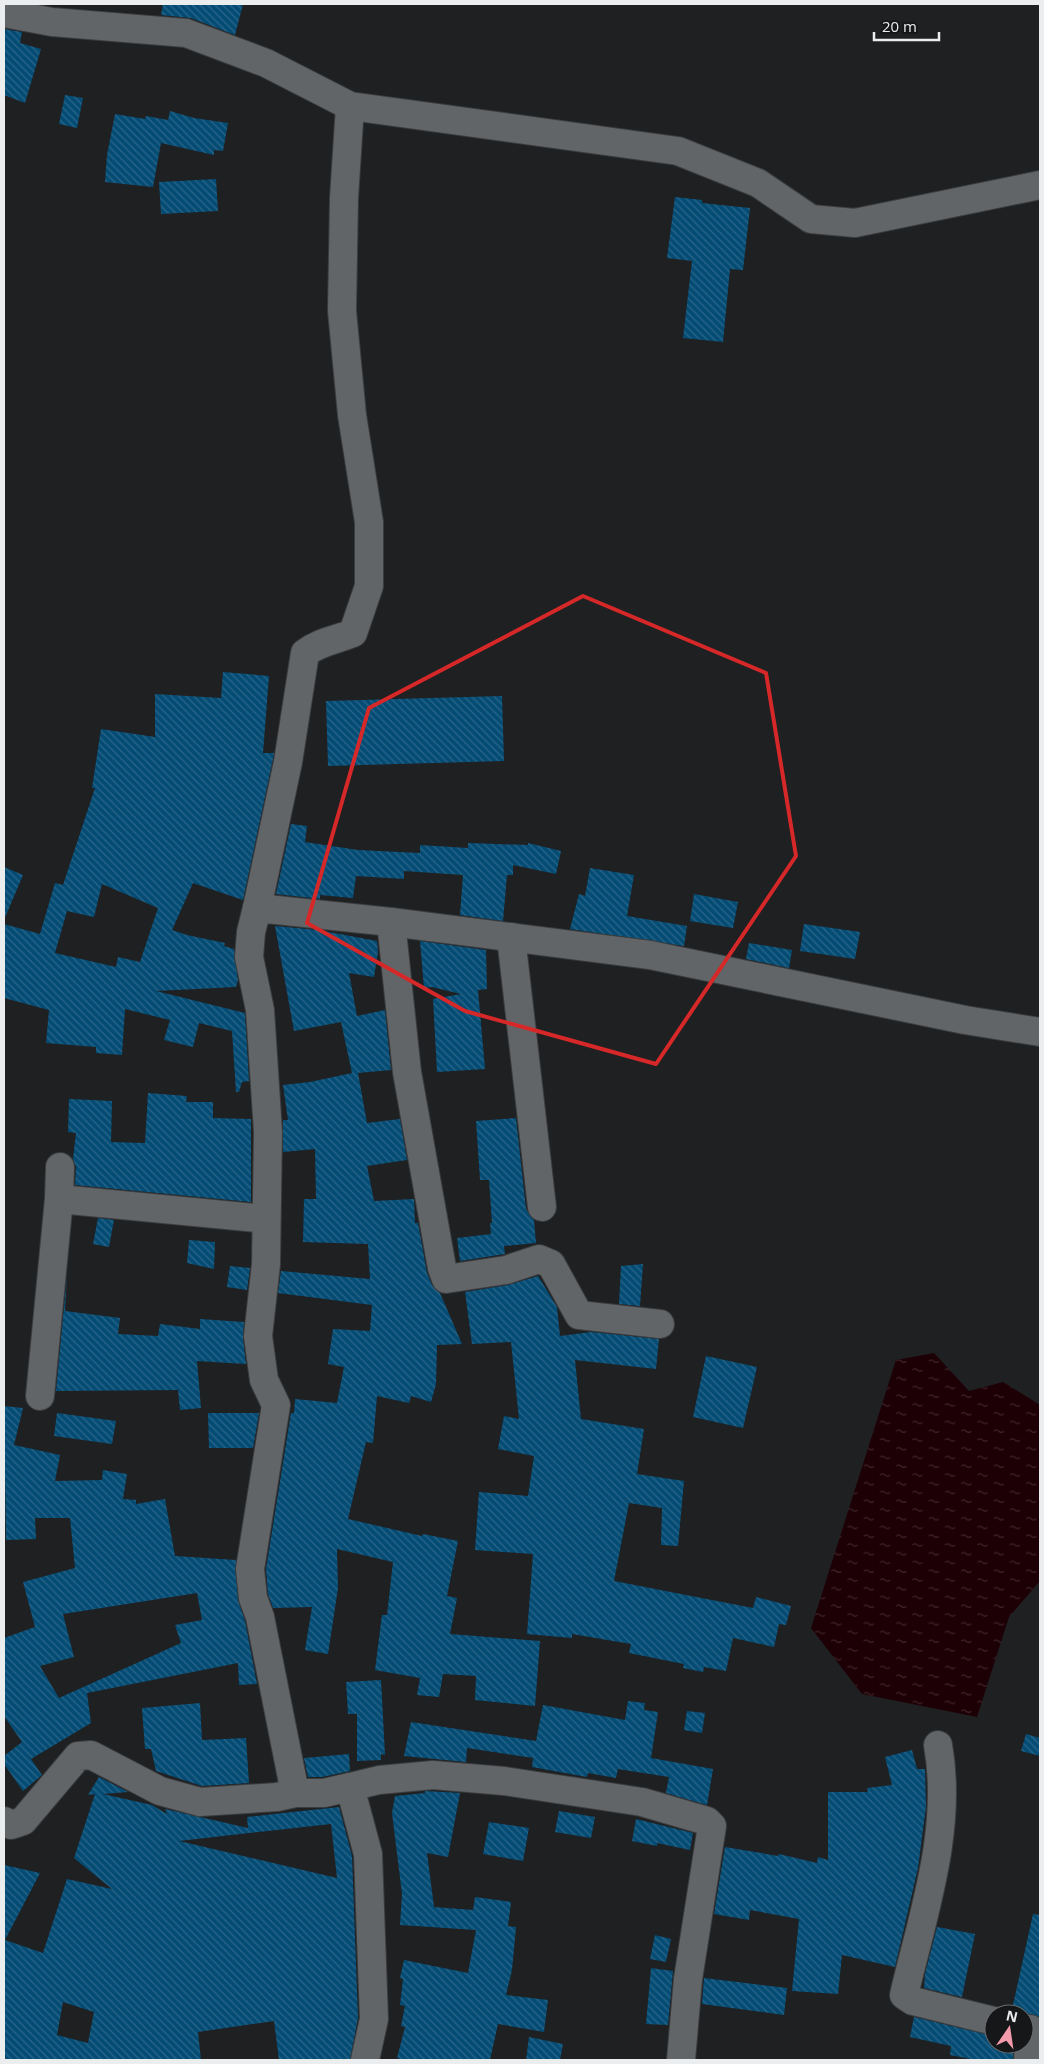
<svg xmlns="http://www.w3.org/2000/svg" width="1044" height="2064" font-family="'Open Sans',sans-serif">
<defs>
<pattern id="water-ripples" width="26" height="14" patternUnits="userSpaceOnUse" patternTransform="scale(1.25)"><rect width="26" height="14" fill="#1d0005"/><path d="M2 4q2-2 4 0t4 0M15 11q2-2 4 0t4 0" fill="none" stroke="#3e262a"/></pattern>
<pattern id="building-back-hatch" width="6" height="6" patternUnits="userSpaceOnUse" patternTransform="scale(1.25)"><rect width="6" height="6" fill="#054c75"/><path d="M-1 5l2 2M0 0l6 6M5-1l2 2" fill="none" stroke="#2a6689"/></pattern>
</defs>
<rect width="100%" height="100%" fill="#1e2022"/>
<polygon fill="url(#water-ripples)" points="934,1353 969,1391 1003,1382 1040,1405 1040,1581 1009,1617 977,1717 862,1694 811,1628 896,1360"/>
<g fill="url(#building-back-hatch)" fill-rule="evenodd">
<polygon points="163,4 243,4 235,35 191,18 161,15"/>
<polygon points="4,29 22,32 20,43 41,49 25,103 4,95"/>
<polygon points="65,95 83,98 77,128 59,124"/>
<polygon points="170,111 194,118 228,123 223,151 214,150 214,155 161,143 153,187 105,182 107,155 115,114 145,119 146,116 168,120"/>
<polygon points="216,179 218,211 161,214 159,182"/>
<polygon points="675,197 702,200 702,203 750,208 743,270 730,269 723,342 683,338 692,261 667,258"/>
<path d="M223,672L269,676L263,753H274L273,759L243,900L193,883L172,930L187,935L225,943L224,946L234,949L238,980L236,987L156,991L245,1013L249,1081L242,1082L239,1092H236L232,1031L199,1023L193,1047L164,1040L170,1020L125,1009L122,1055L96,1053V1047L46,1043L49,1010L4,998V924L40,934L55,883L63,885L95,788H92L101,729L155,737V694L221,698ZM102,884L158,908L140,962L118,957L116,967L55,953L67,911L94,917Z"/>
<polygon points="502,696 504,761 328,766 326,701"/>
<polygon points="291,824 307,826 305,842 358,850 420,853 420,845 468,848 468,843 528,845 528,843 561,851 556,874 513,865 513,875 507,875 503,921 460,915 463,875 404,871 404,879 356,876 353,898 320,895 320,899 276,894"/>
<polygon points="4,867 23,875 4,920"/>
<polygon points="590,868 634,875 627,916 687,926 684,946 570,929 579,894 585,896"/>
<polygon points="694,894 738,902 733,928 690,921"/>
<polygon points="804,924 860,932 855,959 800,951"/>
<polygon points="275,926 318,930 377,941 378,952 374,977 349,973 357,1016 385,1010 391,1070 358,1073 367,1123 400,1119 407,1160 367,1166 374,1201 414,1199 415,1223 418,1223 427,1273 432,1285 440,1293 462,1344 437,1345 436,1384 431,1402 411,1396 409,1403 377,1396 373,1443 366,1442 348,1519 422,1536 423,1534 458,1541 447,1596 457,1598 450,1634 540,1641 535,1706 475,1700 476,1676 443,1674 439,1697 417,1695 420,1678 375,1670 382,1615 387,1615 393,1562 337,1549 338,1588 328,1654 305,1650 312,1607 273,1608 268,1594 266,1569 291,1413 294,1413 295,1399 337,1403 344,1367 328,1364 333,1329 370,1331 372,1305 278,1293 281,1271 370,1279 368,1244 303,1242 304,1199 316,1199 315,1149 283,1152 283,1120 288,1120 283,1085 310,1082 352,1073 341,1022 294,1031"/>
<polygon points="420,941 486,950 487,989 478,990 485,1069 437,1072 433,999 461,994 432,987 424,988"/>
<polygon points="749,943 792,950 789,968 746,959"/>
<polygon points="148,1093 187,1096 186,1102 213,1102 213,1118 251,1119 251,1202 75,1185 76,1167 73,1159 76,1133 68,1132 69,1099 112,1101 111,1142 145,1143"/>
<polygon points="516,1118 526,1209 534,1220 536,1243 504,1246 505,1254 460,1261 457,1238 491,1234 490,1223 492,1223 489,1180 480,1180 476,1121"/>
<polygon points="98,1218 114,1220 109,1247 93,1244"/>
<polygon points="189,1240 215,1242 214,1269 187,1263"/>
<polygon points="643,1264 640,1306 619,1304 621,1266"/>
<polygon points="230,1266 250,1268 247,1290 227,1287"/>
<polygon points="67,1275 65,1311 120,1318 118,1334 158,1336 160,1324 200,1329 200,1319 244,1322 243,1338 246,1364 197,1361 201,1408 180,1410 178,1390 56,1391"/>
<polygon points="538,1276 557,1307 560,1336 591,1332 659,1339 656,1369 575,1360 581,1419 644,1429 637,1474 684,1481 678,1546 661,1545 662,1508 629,1503 614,1581 753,1608 756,1597 791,1606 786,1625 779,1624 774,1647 733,1638 726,1671 704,1667 703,1672 683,1668 684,1664 629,1653 631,1644 572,1634 572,1638 527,1634 533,1554 475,1550 479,1492 528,1496 534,1456 498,1449 504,1416 519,1419 511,1342 472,1344 465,1292 508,1285"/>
<polygon points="706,1356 757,1367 743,1428 693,1417"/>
<path d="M4,1406L23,1408L14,1445L60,1455L55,1481L102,1480L103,1470L127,1474L123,1499L136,1500V1504L165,1499L175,1556L236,1560L238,1600L245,1621L257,1684L239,1685L238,1663L87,1693L91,1723L31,1759L42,1775L23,1791L4,1764V1756L22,1742L4,1716V1638L35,1627L23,1582L75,1568L70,1518H35L36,1539L6,1540ZM197,1593L202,1620L175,1625L181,1643L59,1698L40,1666L74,1657L63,1614Z"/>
<polygon points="57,1413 116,1421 112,1444 54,1436"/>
<polygon points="208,1413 259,1413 253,1448 209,1448"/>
<polygon points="381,1680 385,1755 381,1754 381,1760 357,1761 357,1714 348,1714 346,1682"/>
<polygon points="628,1701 645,1703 644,1710 658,1712 651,1758 713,1769 707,1805 666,1793 669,1777 618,1769 616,1778 588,1773 587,1777 532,1767 533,1758 467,1748 466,1762 404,1756 411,1722 536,1741 543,1705 625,1720"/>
<polygon points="200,1703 202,1740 246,1738 249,1783 202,1786 156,1771 151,1749 145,1749 142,1708"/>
<polygon points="687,1711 705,1713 702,1733 684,1730"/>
<polygon points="1026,1734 1040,1738 1040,1756 1021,1751"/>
<polygon points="912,1750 917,1769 925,1769 926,1807 918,1868 895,1967 842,1955 838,1994 792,1991 799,1919 750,1910 749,1920 714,1914 725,1847 778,1856 779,1854 817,1863 818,1857 828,1860 828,1792 868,1792 867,1788 892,1785 885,1757"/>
<polygon points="349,1754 350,1771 322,1777 308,1777 304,1758"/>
<path d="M99,1777L128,1792L103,1794L152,1805L167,1814L165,1809L248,1828L247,1817L339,1807L352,1856L358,2018L350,2060H279L274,2021L198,2032L201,2060H4V1865L40,1873L5,1940L43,1953L67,1879L112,1889L74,1858L95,1794L88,1795ZM331,1824L337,1878L179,1841L249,1833ZM63,2002L94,2012L88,2043L57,2035Z"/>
<polygon points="425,1791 460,1793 448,1857 427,1853 434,1907 473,1910 475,1897 511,1902 508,1926 516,1927 512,1970 506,1995 548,2000 544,2032 498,2024 490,2060 406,2060 397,2058 405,2027 401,2026 405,2006 400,2005 403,1979 400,1978 404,1960 468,1973 476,1930 400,1925 402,1894 392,1813 395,1796 425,1793"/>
<polygon points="559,1811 595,1817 591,1838 555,1832"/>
<polygon points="636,1819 693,1833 690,1850 657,1843 657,1846 632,1841"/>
<polygon points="489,1822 529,1828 523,1861 483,1854"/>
<polygon points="1033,1914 1040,1915 1040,2018 1031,2014 1011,2014"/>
<polygon points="937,1927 975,1934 962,1997 924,1988 925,1974"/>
<polygon points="655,1935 671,1939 666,1962 650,1959"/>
<polygon points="651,1968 673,1971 668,2025 646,2024"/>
<polygon points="704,1978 787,1988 784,2015 702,2004"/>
<polygon points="914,2017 994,2036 994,2044 1013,2044 1013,2060 976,2060 950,2055 951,2046 910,2037"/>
<polygon points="529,2037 563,2044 560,2060 526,2060"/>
</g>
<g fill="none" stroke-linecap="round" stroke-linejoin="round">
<g stroke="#3a3c3e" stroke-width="30">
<g id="minor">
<polyline points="4,13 52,22 186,33 266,63 350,106 678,151 758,183 811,219 855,223 1040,185"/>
<path d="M257,908L288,762L305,653C319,642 336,640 353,633L369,586V522L352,415L342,311L344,198L350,106"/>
<polyline points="391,922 407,1072 442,1268 446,1279 506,1270 539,1259 551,1264 579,1315 660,1324"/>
<polyline points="511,937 542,1207"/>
<polyline points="59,1199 266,1219"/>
<polyline points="40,1396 59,1199 60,1167"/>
<path d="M938,1745C953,1829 923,1914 904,1995L913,2001L994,2021"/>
<polyline points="350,1787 379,1780 433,1775 504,1781 642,1802 707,1821 712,1826 688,1979 681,2060"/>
<polyline points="295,1793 260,1617 253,1598 250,1569 276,1405 264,1380 258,1336 266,1264 268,1132 260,1010 249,957 251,932 257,908 391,922 650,955 965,1020 1040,1032"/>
<polyline points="4,1821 11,1825 23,1821 78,1756 91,1755 160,1791 200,1802 277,1797 295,1793 324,1793 350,1787 368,1854 374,2019 365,2060"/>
<polyline points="1028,2060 1030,2029"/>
</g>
</g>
<use href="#minor" stroke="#626567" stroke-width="28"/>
</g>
<path fill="none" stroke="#d62828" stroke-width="4" stroke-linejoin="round" d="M583,596L766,673L796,856L656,1064L465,1011L307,923L369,708Z"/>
<rect width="1044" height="2064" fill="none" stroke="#ecedef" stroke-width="10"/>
<g transform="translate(1009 2029) rotate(13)"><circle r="24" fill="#151719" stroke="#6b6d6f"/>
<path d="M0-4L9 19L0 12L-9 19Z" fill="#f39aab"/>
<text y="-8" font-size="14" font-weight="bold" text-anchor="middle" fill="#ecedef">N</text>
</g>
<path d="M874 32v8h65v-8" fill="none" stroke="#ecedef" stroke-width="2.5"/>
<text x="882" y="32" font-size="15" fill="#ecedef" stroke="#151719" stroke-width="4" paint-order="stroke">20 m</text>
</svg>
